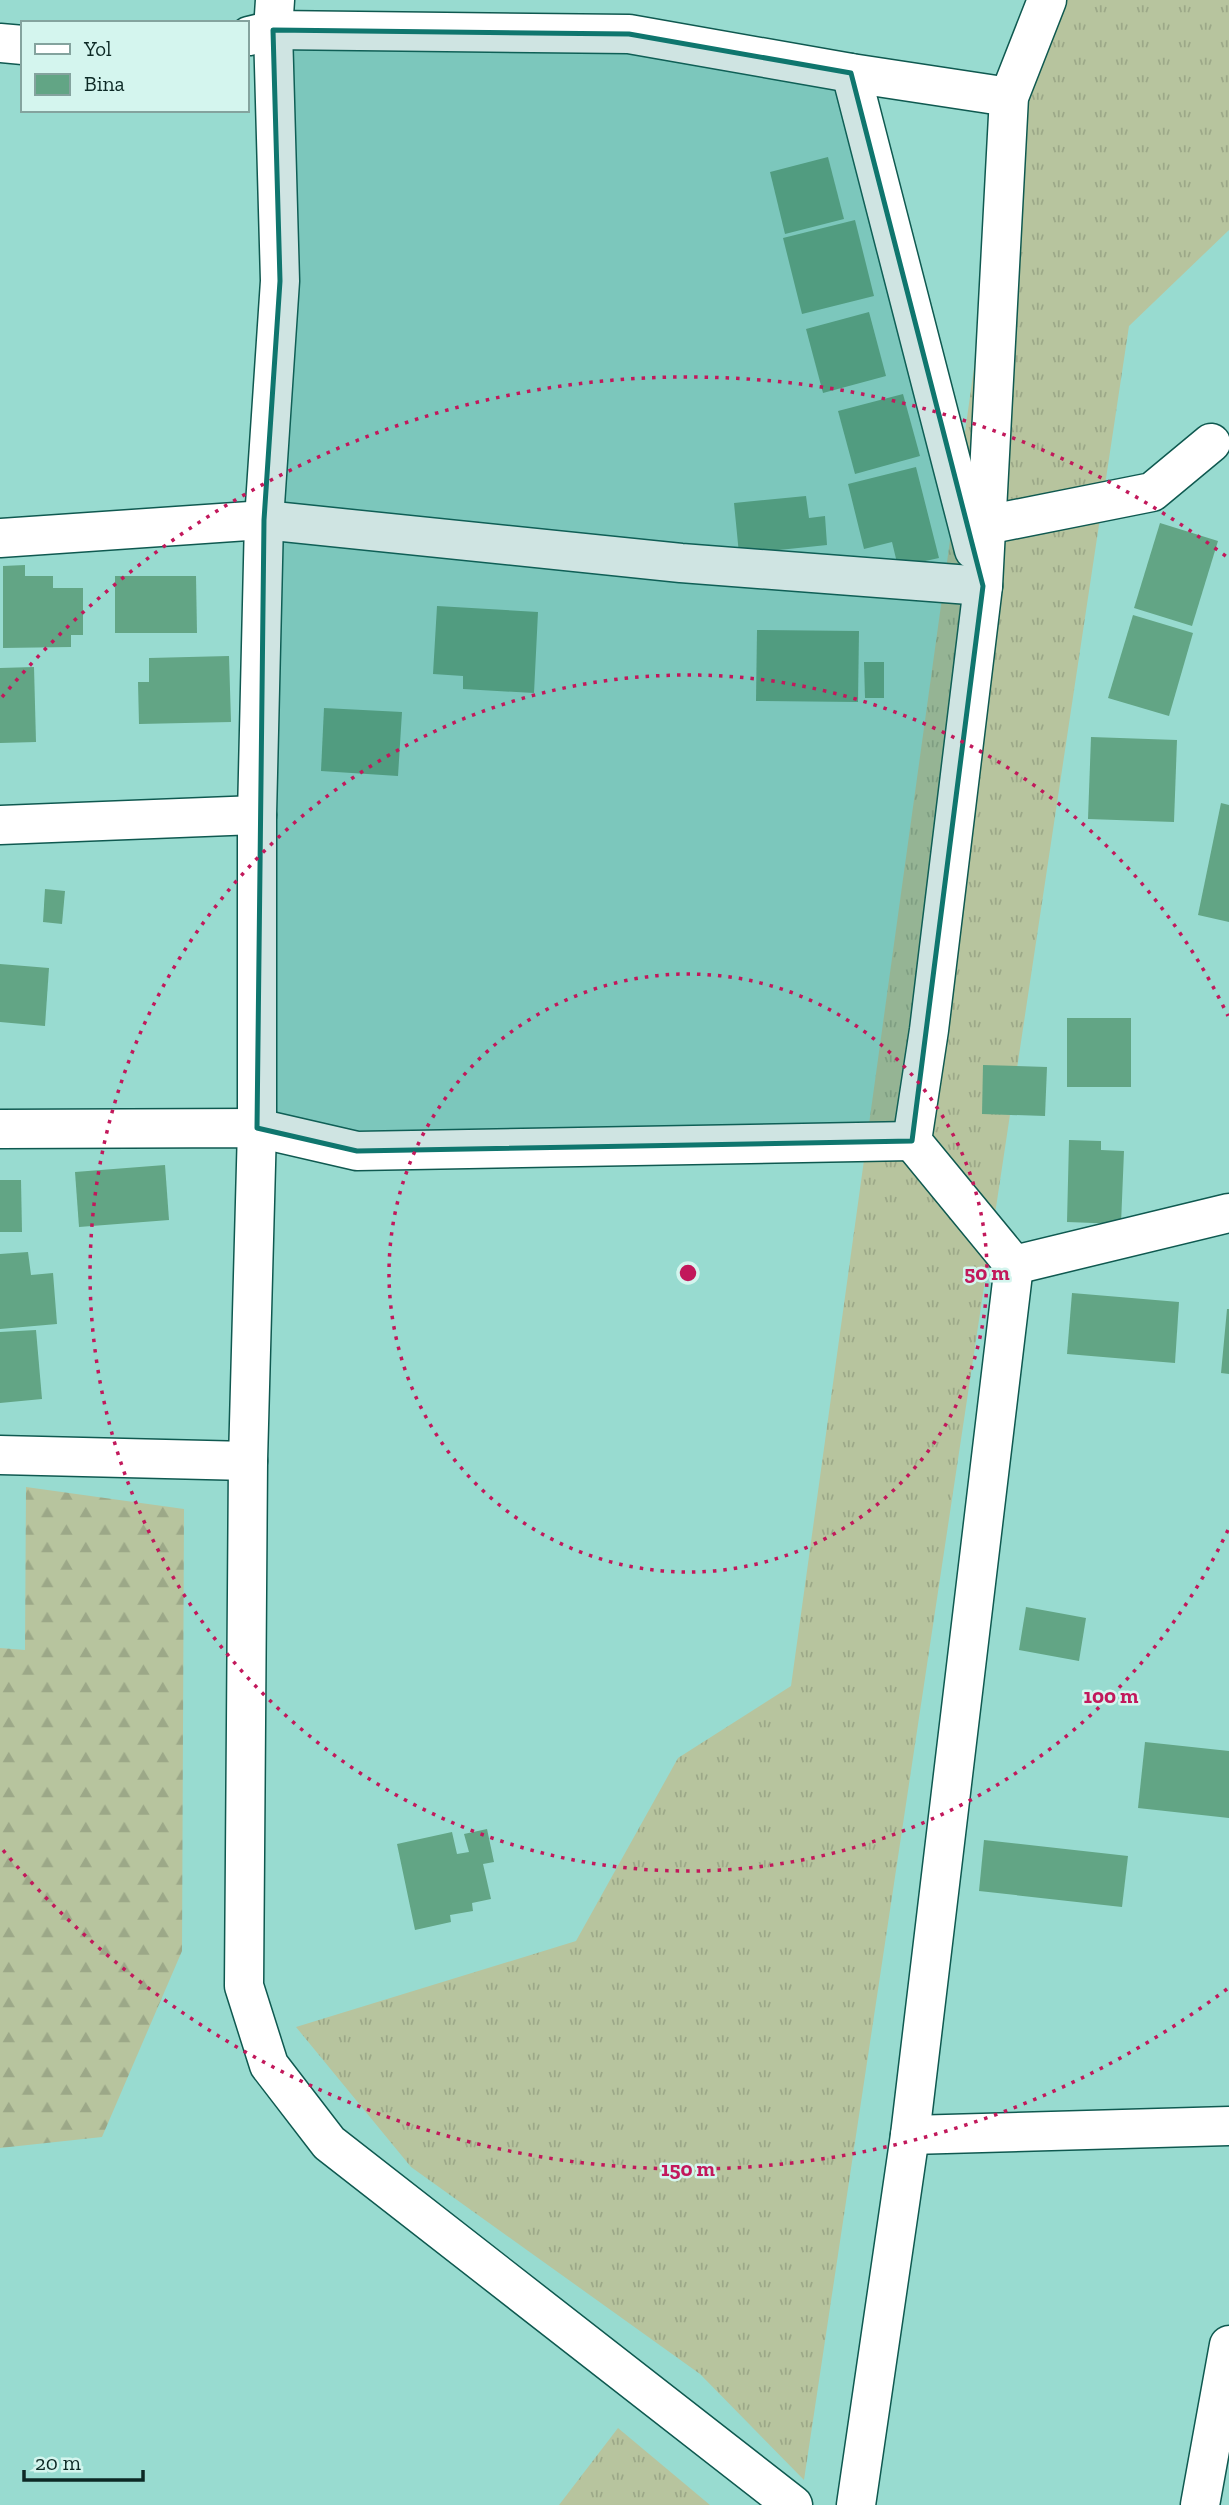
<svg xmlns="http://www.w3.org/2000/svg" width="1229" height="2505" font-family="'Zilla Slab',serif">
<defs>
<pattern id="grass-tufts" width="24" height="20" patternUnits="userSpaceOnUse" patternTransform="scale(1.75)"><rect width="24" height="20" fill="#b7c49e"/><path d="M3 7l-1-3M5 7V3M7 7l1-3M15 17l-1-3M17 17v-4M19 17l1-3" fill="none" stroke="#9ca888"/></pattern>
<pattern id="forest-firs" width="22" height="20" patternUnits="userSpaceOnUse" patternTransform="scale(1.75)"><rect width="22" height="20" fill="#b7c49e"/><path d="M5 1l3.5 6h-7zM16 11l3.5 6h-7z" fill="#9ca888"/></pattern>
</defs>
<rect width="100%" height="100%" fill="#98dbd0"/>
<g fill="url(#grass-tufts)">
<polygon points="1025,0 1229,0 1229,230 1129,326 804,2480 700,2374 411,2167 296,2027 576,1941 678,1758 791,1686"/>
<polygon points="618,2428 710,2505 559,2505"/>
</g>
<polygon fill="url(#forest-firs)" points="26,1487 184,1509 182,1951 102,2137 0,2148 0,1648 25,1650"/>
<g fill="#62a585">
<polygon points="828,157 844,219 785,234 770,172"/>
<polygon points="855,220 874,296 802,314 783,238"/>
<polygon points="869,312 886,376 823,393 806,329"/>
<polygon points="903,394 920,456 855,474 838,411"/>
<polygon points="916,467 939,558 898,567 892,542 864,549 848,484"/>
<polygon points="806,496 809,518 825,516 827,545 739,554 734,503"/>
<polygon points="1160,523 1218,541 1192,626 1134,608"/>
<polygon points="25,565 25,576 53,576 53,588 83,588 83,635 71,635 71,647 3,648 3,566"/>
<polygon points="115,576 196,576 197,633 115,633"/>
<polygon points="437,606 538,612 534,693 463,689 463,676 433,674"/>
<polygon points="1133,615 1193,633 1169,716 1108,698"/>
<polygon points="757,630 859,631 858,702 756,701"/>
<polygon points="229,656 231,722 139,724 138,682 149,682 149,658"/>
<polygon points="864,662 884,662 884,698 865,698"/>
<polygon points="34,667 36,742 0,743 0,668"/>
<polygon points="324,708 402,712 398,776 321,771"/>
<polygon points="1091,737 1177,740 1174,822 1088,819"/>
<polygon points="1221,803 1229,805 1229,922 1198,915"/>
<polygon points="45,889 65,891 62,924 43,922"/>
<polygon points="0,964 49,968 45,1026 0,1022"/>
<rect x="1067" y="1018" width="64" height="69"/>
<polygon points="983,1065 1047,1067 1045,1116 982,1114"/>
<polygon points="1069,1140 1101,1141 1101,1150 1124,1151 1121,1224 1067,1222"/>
<polygon points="165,1165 169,1220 79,1227 75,1172"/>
<polygon points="0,1180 21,1180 22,1232 0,1232"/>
<polygon points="28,1252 31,1275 53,1273 57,1324 0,1329 0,1254"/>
<polygon points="1072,1293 1179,1302 1175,1363 1067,1354"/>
<polygon points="1227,1309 1229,1309 1229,1374 1221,1373"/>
<polygon points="36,1330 42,1399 0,1403 0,1332"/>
<polygon points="1026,1607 1086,1618 1079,1661 1019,1650"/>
<polygon points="1145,1742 1229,1751 1229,1818 1138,1808"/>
<polygon points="487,1829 494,1862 483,1864 491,1899 472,1903 473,1911 450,1915 451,1922 415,1930 397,1844 452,1832 457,1854 469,1852 464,1834"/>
<polygon points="984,1840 1128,1856 1122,1907 979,1891"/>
</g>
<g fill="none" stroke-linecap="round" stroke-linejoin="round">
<g stroke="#0f5950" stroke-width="41">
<g id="street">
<polyline points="275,0 273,30 280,281 264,520 257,815 257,1128 248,1461 244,1986 269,2065 329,2143 793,2505"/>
<polyline points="249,36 273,30 629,34 851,73 1009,97"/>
<polyline points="0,43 23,45"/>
<polyline points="851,73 974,550"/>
<polyline points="986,525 1152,492 1211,443"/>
<polyline points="0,538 264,520 681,563 983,586"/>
<polyline points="0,825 257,815"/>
<polyline points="0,1129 257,1128 357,1151 912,1141"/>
<polyline points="1014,1265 1229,1213"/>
<polyline points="0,1455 248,1461"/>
<polyline points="910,2135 1229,2126"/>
<polyline points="856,2505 910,2135 1014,1265 912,1141 929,1030 983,586 1009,97 1047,0"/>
<polyline points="1200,2505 1229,2345"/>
</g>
</g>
<use href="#street" stroke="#fff" stroke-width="38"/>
</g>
<path fill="#0f766e" fill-opacity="0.2" stroke="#0f766e" stroke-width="5" stroke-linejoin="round" d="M273,30L629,34L851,73L983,586L912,1141L357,1151L257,1128L264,520L280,281Z"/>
<g fill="none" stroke="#c2185b" stroke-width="3.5" stroke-dasharray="3.5 7">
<circle cx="688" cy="1273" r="299"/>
<path d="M1228 1530A598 598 0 1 1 1228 1016"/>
<path d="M1227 1989A896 896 0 0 1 2 1849M2 697A896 896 0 0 1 1227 557"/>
</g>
<circle cx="688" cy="1273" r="10" fill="#c2185b" stroke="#d4f5ee" stroke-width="3.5"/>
<g font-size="21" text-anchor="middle" font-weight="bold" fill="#c2185b" stroke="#d4f5ee" stroke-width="5" stroke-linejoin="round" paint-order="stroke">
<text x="987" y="1280">50 m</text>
<text x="1111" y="1703">100 m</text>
<text x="688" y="2176">150 m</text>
</g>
<rect x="21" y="21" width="228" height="91" fill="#d4f5ee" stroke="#84a39e" stroke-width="2"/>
<rect x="35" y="44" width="35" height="10" fill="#ffffff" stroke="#84a39e" stroke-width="2"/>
<text x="84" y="56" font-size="21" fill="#0c2925">Yol</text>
<rect x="35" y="74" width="35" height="21" fill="#62a585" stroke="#84a39e" stroke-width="2"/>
<text x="84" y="91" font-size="21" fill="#0c2925">Bina</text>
<path d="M24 2470v10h119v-10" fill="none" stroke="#0c2925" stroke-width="3.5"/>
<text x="35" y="2470" font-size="21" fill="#0c2925" stroke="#d4f5ee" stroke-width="5" paint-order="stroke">20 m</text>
</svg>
